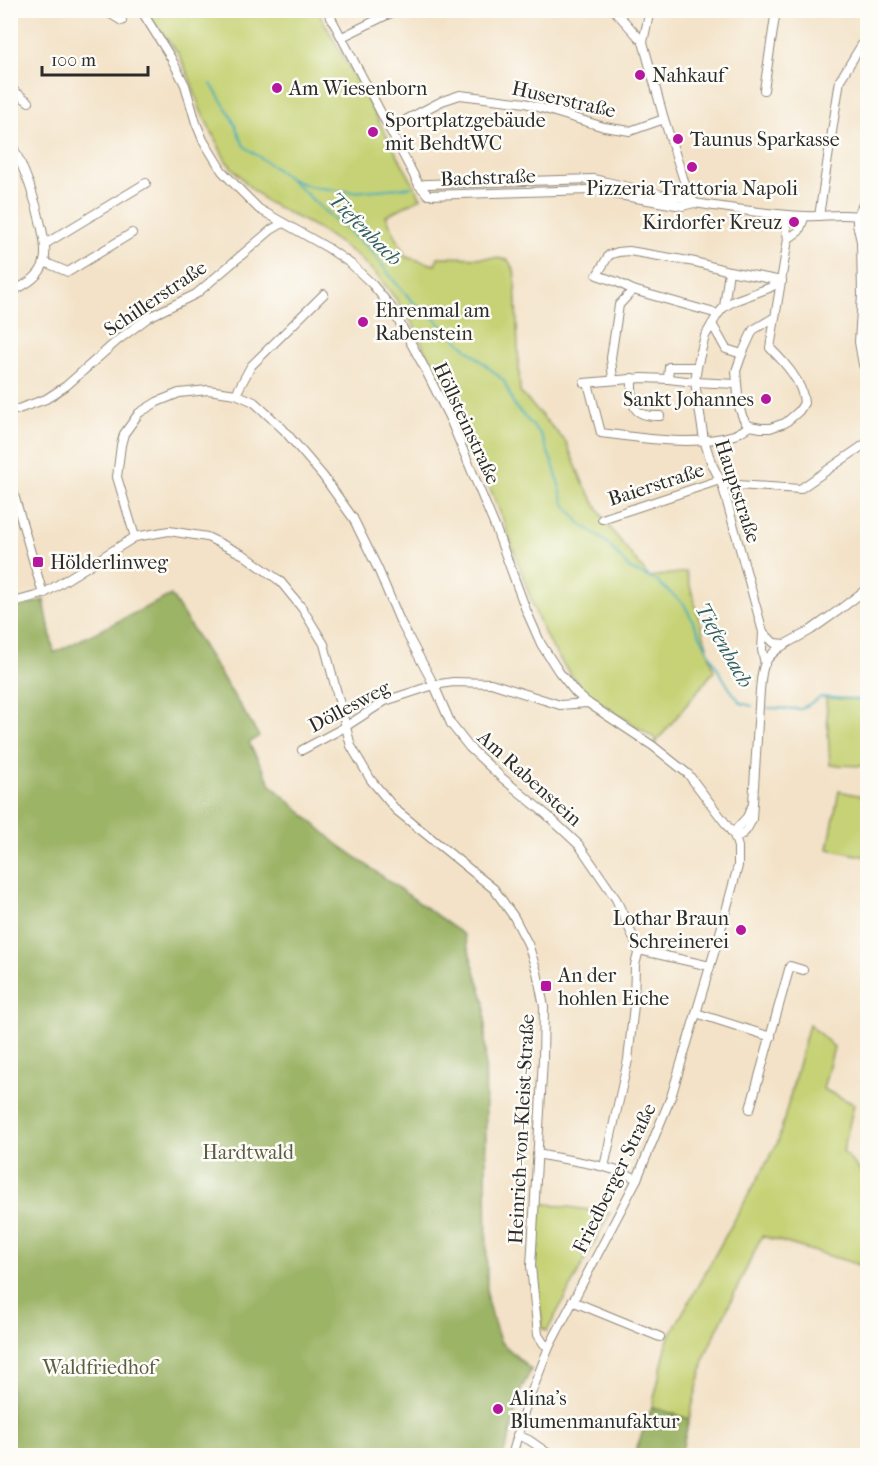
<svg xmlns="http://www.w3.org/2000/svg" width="878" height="1466" font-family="'IM FELL French Canon',serif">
<rect width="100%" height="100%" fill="#fdfcf7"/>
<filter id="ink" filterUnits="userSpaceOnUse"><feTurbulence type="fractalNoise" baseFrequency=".0167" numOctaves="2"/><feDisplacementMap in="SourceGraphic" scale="12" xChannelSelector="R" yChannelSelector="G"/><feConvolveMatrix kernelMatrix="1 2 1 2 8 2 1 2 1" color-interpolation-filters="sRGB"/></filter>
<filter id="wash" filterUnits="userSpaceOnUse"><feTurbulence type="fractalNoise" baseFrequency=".008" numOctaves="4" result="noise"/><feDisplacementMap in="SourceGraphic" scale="24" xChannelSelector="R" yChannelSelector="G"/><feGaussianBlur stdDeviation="1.35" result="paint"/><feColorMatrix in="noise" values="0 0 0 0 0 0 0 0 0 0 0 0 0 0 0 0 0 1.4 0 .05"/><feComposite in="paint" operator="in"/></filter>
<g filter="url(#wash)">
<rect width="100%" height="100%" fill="#f3e2c7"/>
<g fill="#c6d274" stroke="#787e50" stroke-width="1.5">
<polygon points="144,11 318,11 421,198 386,216 406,257 435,265 438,257 495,258 508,260 514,270 515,279 520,392 566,442 583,483 607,524 649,577 686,572 714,671 653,746 656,739 593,698 579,685 565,667 548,641 536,614 504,522 483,471 457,412 429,359 413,324 396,299 376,274 355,254 317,228 267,202 250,187 226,161 200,109 190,79 178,53"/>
<polygon points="826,698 867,700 867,766 830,765"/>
<polygon points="839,791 867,797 867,857 828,849"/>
<polygon points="809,1024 834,1047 823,1089 854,1104 843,1152 867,1178 867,1267 762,1236 706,1353 689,1419 652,1407 668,1339 778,1142"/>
<polygon points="541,1203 610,1213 547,1331 543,1329 534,1265"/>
</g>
<g fill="#9cb466" stroke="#647048" stroke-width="1.5">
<polygon points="171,595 259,736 249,743 272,786 336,843 464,935 485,1003 487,1301 500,1341 531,1370 520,1392 509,1439 503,1455 11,1455 11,609 44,600 54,653"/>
<polygon points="652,1407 689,1419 681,1455 634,1455"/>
</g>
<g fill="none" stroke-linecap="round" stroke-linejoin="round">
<g stroke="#3dacba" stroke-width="2">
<polyline points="211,84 231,116 244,146 290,179 312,187 353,192 411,187"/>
<polyline points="290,179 342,227 369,248 395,282 413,302 426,310 449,333 504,381 514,405 541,435 554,467 564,503 580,523 606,542 630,569 655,580 684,604 717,668 730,689 741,703 752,706"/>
<polyline points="768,708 801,709 821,697 868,700"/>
</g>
</g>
</g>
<g filter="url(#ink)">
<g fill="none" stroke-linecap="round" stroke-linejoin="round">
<g stroke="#8f8679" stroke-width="10">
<g id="minor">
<polyline points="104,10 122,21"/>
<polyline points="141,10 171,58 185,85 196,123 203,140 222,171 242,192 259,209 328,248 351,264 372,284 391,307 423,365 450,419 496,529 526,610 541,644 559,672 576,693 588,703 653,746 688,774 726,824 735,837 738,847 738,866 720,933 671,1097 637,1179 549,1347 525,1409 512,1456"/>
<polyline points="327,10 419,185 428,195 590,190 682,206 694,203"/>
<polyline points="614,10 643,42 664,119 686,187 689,195 694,202"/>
<polyline points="342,37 397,10"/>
<polyline points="643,42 650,10"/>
<polyline points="10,88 29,102"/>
<polyline points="764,90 776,10"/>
<polyline points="390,128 442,101 460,95 525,103 604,127 630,131 664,119"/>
<path d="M10,141C26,171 35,196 42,229C44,240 47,251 44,262C40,278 24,285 10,293"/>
<path d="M419,185L427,184L594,179L671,197L684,198L694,203L701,204C736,209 770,215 805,216C823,217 839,213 857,216"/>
<polyline points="868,195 857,216 857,224 861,241 862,295 859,342 863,365 868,376"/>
<polyline points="819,216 840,80 864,41 868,31"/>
<polyline points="788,239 799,231 805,216"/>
<polyline points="45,244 146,183"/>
<polyline points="44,262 68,272 132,233"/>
<polyline points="724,307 729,271"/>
<polyline points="718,314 633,290 617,282 597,275 609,255 618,252 629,251 695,262 729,271 782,281"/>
<path d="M775,317L753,330L742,354L736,371L739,407L743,418L746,423L750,426L761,428H770L785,423L791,418L799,411L804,403C803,382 784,362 770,348L788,239L784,215"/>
<polyline points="712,324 726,349 742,354"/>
<path d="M632,378C632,403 629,417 660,416"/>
<polyline points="668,379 669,367 697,367"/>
<polyline points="613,380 611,358 619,305 633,290"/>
<polyline points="584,383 642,378 668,379 695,382 736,384"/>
<path d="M588,383L601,433C639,438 697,447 734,435C739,433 745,429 750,426"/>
<polyline points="236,394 251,366 324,294"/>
<polyline points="10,412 46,399 66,386 118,340 149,317 196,294 271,230 283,223"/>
<polyline points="10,481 43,594"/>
<polyline points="722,484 800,489 868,442"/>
<polyline points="602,519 720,480"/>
<polyline points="135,537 117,477 121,445 124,434 139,413 157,402 179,393 208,390 236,394 254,402 283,429 323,476 353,518 378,569 400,621 434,685 451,724 469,747 501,777 547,815 579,845 616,899 639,950 635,965 634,1005 628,1060 604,1167"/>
<polyline points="10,603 43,594 135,537 169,531 207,537 244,555 280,581 302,608 324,644 351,746 371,780 396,810 494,889 514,917 528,944 537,972 544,1007 543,1059 531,1266 538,1335 544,1344 549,1347"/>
<polyline points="763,632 774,643 786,644"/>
<polyline points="765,664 762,650 763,632 722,484 711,462 704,440 695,382 697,367 705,336 718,314 724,307 734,301 769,288 782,281"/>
<polyline points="302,750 345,727 385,701 434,685 453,682 491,683 560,705 588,703"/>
<path d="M735,837C745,835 748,828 752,819L760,690C761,682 761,671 765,663C775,646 795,640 811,630C830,617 849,603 868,588"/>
<polyline points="735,837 737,828 747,817 751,808"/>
<polyline points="639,950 710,966"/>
<polyline points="696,1013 771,1037"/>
<polyline points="750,1109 790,966 803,970"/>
<path d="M537,1154C566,1160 612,1165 637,1179"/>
<polyline points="572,1301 660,1337"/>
<polyline points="517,1435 529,1440 552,1456"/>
</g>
</g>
<use href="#minor" stroke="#fff" stroke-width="8"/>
</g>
</g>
<g fill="#b5179e" stroke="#fdfcf7" stroke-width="2">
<circle cx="640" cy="75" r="6"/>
<circle cx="277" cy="88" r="6"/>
<circle cx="373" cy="132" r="6"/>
<circle cx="678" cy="139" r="6"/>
<circle cx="692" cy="167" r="6"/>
<circle cx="794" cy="222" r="6"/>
<circle cx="363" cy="322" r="6"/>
<circle cx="766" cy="399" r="6"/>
<rect x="32" y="556" width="12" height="12" rx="3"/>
<circle cx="741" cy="930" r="6"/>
<rect x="540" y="980" width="12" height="12" rx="3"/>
<circle cx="498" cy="1409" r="6"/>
</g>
<g text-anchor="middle" stroke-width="5" stroke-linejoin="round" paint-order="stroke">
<g font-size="20" fill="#2b2b2b" stroke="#fdfcf7" text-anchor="start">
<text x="652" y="82">Nahkauf</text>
<text x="289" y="95">Am Wiesenborn</text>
<text x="385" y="127">Sportplatzgebäude<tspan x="385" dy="23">mit BehdtWC</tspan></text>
<text x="690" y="146">Taunus Sparkasse</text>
<text x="692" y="195" text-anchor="middle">Pizzeria Trattoria Napoli</text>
<text x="782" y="229" text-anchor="end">Kirdorfer Kreuz</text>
<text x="375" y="317">Ehrenmal am<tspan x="375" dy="23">Rabenstein</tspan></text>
<text x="754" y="406" text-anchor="end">Sankt Johannes</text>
<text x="50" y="569">Hölderlinweg</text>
<text x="729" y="925" text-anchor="end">Lothar Braun<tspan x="729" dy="23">Schreinerei</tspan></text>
<text x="558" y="982">An der<tspan x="558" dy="23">hohlen Eiche</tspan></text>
<text x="510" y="1405">Alina's<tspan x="510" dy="23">Blumenmanufaktur</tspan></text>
</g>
<g font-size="20" fill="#2b2b2b" stroke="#fdfcf7">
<text transform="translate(564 99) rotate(13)" y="7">Huserstraße</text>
<text transform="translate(488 177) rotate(-2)" y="7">Bachstraße</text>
<text transform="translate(155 298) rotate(-34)" y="7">Schillerstraße</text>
<text transform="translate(467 423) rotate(65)" y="7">Höllsteinstraße</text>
<text transform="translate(656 484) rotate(-18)" y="7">Baierstraße</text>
<text transform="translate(738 491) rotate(72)" y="7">Hauptstraße</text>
<text transform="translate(349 706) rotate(-28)" y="7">Döllesweg</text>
<text transform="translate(530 778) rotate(42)" y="7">Am Rabenstein</text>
<text transform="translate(521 1129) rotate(-87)" y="7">Heinrich-von-Kleist-Straße</text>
<text transform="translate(614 1178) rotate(-64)" y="7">Friedberger Straße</text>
</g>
<g font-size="20" fill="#5a5d41" stroke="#fdfcf7">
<text x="248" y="1159">Hardtwald</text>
<text x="99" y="1374">Waldfriedhof</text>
</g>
<g font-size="21" font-style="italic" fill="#325f64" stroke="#fdfcf7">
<text transform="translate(365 229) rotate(45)" y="7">Tiefenbach</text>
<text transform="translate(724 645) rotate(60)" y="7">Tiefenbach</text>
</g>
</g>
<rect width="878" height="1466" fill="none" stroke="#fdfcf7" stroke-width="36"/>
<path d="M42 66v9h106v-9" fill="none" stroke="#2b2b2b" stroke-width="3"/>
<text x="51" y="66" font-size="18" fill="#2b2b2b" stroke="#fdfcf7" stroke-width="4.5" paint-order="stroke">100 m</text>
</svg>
